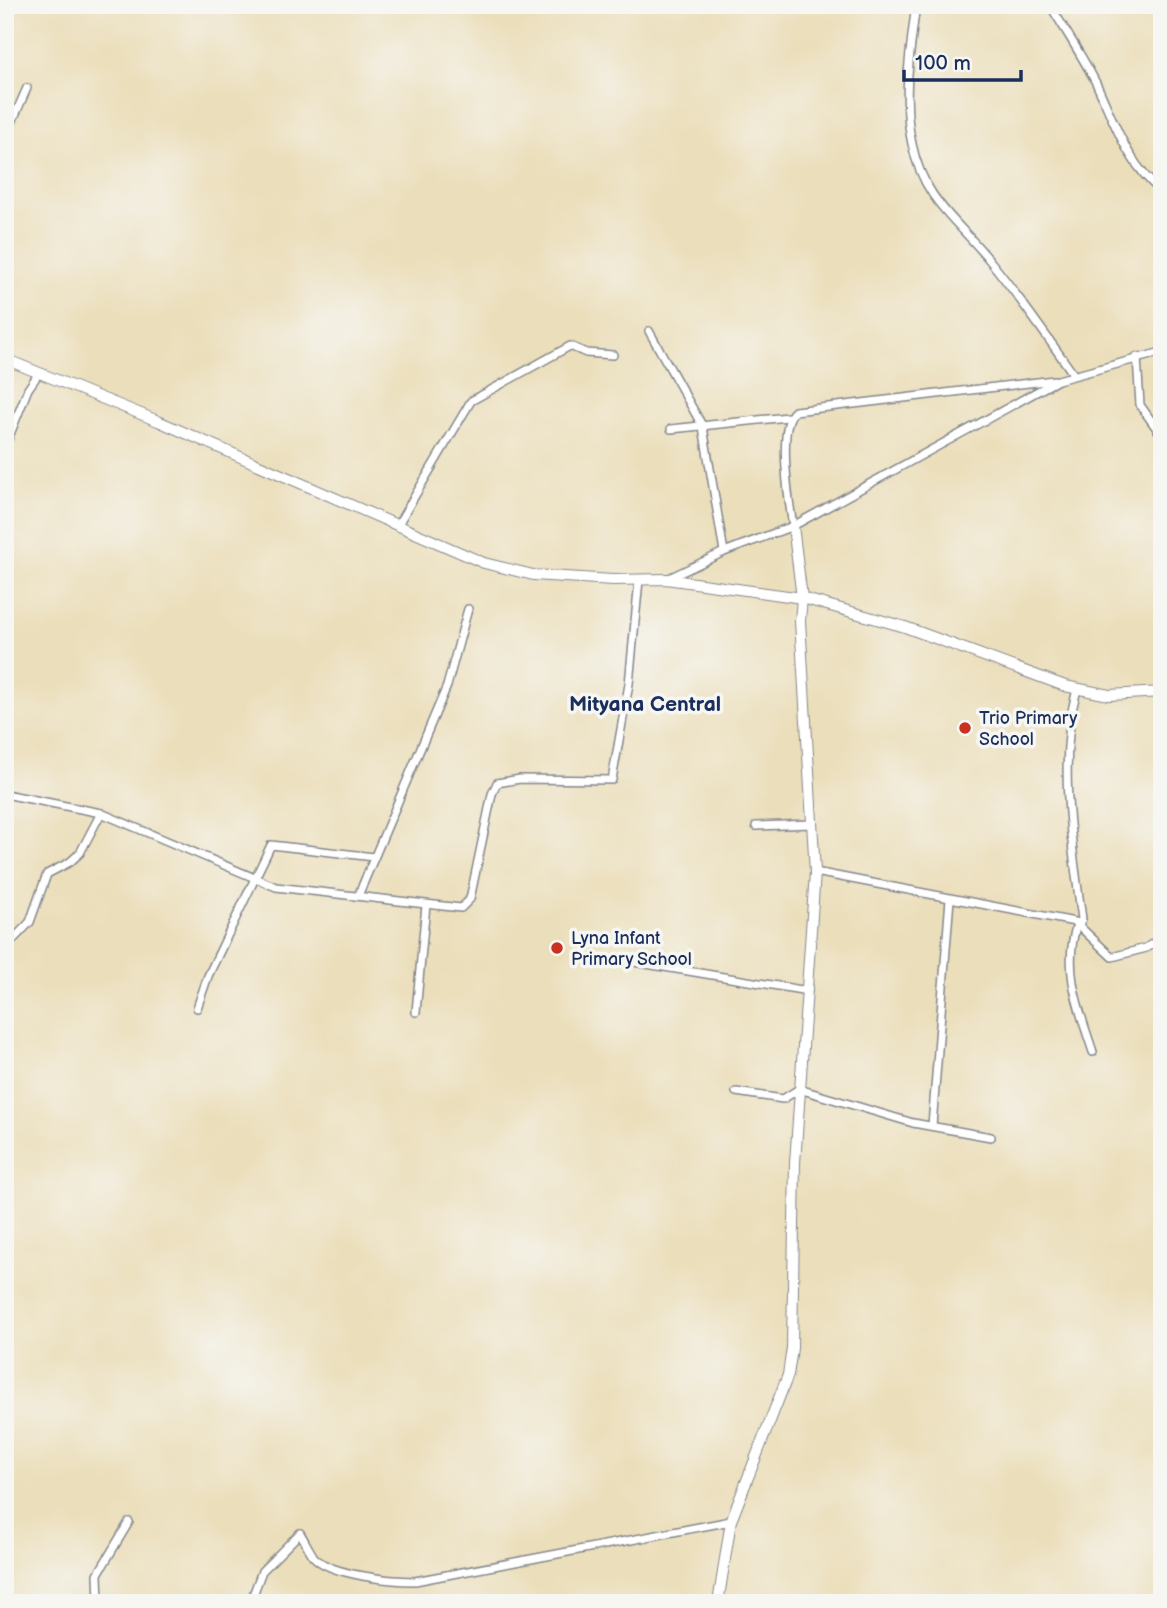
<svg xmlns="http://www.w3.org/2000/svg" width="1167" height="1608" font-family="'Balsamiq Sans',sans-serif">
<rect width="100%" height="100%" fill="#f6f6f2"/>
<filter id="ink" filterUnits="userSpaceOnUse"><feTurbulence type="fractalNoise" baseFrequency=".0143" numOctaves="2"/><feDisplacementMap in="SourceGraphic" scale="14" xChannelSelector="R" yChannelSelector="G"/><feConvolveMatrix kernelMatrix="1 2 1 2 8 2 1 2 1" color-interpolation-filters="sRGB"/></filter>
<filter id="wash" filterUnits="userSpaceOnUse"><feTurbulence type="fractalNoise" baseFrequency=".00686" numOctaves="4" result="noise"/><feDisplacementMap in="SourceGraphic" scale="28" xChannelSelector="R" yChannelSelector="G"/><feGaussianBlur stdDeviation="1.57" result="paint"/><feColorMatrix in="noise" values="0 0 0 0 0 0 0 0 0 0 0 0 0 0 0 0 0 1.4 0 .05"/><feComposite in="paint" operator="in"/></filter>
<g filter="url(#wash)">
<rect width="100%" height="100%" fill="#ebdeba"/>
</g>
<g filter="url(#ink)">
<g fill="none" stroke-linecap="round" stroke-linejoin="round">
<g stroke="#83868c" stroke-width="10">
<g id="street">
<path d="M916,5C910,51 902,98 912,144C924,202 958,220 991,262C1021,299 1047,337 1074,375"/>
<path d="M1050,5C1065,30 1081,54 1095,81C1114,120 1126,163 1162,192"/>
<polyline points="5,138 27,88"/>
<polyline points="649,331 703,427 724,552"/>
<polyline points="1137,357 1140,405 1162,436"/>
<polyline points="671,429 788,417"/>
<polyline points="5,447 28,389 39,373"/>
<polyline points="397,526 471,401 570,346 586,353 613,355"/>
<path d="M793,526C789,503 777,425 795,411L1054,380"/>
<polyline points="667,579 724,552 793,526 1058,380 1162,352"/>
<polyline points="5,794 101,813 276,887 461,908 470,899 492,794 497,783 520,779 612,780 629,684 639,580"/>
<polyline points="756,826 812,824"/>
<path d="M815,872L1080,923L1082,919C1072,845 1057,762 1077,689"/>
<polyline points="358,896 447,686 468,609"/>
<polyline points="5,948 30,922 47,874 70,862 80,853 101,813"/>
<polyline points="634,962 808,991"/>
<polyline points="197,1008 208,976 271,845 374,857"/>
<polyline points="416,1012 426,905"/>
<path d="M1093,1052C1079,1009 1062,969 1077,924L1112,957L1146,948L1162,937"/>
<polyline points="736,1092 783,1099 799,1089 913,1123 991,1137"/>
<polyline points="932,1126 950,899"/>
<polyline points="99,1603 98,1574 129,1522"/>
<path d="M250,1603L262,1571L300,1533C305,1541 309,1550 314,1557C330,1575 392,1581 415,1581L731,1521"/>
</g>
</g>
<g stroke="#83868c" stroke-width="12">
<g id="secondary">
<polyline points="5,359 158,421 484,563 533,575 613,580 666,579 802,598 905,627 1065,686 1109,695 1162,692"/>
<polyline points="718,1603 731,1521 788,1375 792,1348 795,1163 815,872 800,621 802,598 793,526"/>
</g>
</g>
<use href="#street" stroke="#fff" stroke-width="7"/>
<use href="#secondary" stroke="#fff" stroke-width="10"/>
</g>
</g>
<g fill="#c8321e" stroke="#f6f6f2" stroke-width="2.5">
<circle cx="965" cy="728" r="7"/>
<circle cx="557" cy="948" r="7"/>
</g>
<g text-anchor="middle" stroke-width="7" stroke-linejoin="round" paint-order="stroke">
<g font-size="18" fill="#1b2f5e" stroke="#f6f6f2" text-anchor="start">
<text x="979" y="724">Trio Primary<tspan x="979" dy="21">School</tspan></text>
<text x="571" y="944">Lyna Infant<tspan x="571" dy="21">Primary School</tspan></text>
</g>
<g font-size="21" font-weight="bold" fill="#1b2f5e" stroke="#f6f6f2">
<text x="645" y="711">Mityana Central</text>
</g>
</g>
<rect width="1167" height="1608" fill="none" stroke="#f6f6f2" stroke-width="28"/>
<path d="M904 70v10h117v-10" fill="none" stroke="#1b2f5e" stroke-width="3.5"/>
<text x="915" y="70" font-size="21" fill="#1b2f5e" stroke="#f6f6f2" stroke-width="5" paint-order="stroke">100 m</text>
</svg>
